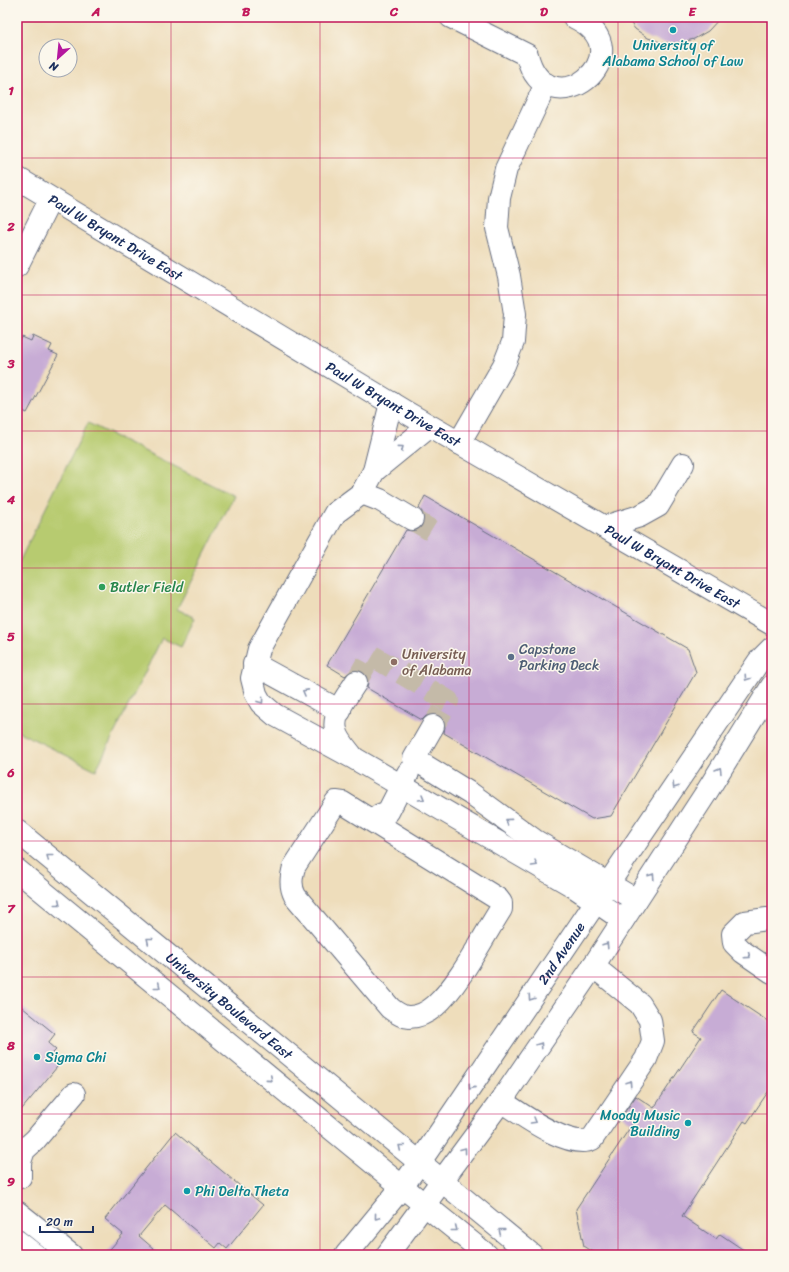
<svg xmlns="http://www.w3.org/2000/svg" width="789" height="1272" font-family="Sriracha,sans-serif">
<rect width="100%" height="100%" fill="#fbf7ec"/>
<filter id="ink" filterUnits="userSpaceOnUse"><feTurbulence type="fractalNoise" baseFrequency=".025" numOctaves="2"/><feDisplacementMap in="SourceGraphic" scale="8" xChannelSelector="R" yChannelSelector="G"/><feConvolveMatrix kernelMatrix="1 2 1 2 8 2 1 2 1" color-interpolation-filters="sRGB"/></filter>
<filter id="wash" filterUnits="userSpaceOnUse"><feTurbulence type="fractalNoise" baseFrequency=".012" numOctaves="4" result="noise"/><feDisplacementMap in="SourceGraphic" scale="16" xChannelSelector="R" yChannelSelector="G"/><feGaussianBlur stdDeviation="0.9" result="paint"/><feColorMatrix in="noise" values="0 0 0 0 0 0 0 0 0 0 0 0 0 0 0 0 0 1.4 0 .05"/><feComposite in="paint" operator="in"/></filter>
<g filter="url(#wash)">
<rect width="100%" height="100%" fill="#edb"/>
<polygon fill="#b7cb6f" stroke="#697d66" points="88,423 234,496 177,609 195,618 181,647 162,638 96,770 17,731 17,566"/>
<g id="blocks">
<g fill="#c7acd5">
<polygon points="626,17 721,17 708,31 694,39 679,43 663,43 648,38 635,29"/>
<polygon points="33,336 52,345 49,351 58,355 27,413 17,408 17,347 22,337 31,341"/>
<polygon points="425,496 688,649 696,672 611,816 592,819 444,733 445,726 444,719 439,715 433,714 427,715 422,720 367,688 368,682 367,677 362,671 356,670 351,671 345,676 327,665 406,530 412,531 418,530 423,526 424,519 423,513 419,508"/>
<polygon points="721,990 772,1024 772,1086 747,1123 744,1121 682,1216 716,1239 720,1234 751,1255 598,1255 584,1246 576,1209 633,1123 622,1116 636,1096 654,1108 701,1037 693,1032"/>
<polygon points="17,1003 55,1034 48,1043 56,1050 53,1053 62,1061 17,1115"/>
<polygon points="175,1132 263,1205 227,1249 220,1243 216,1248 165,1205 139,1236 161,1255 105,1255 123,1234 105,1219"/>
</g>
</g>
</g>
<g filter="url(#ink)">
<use href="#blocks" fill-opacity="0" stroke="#656c7f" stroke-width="1"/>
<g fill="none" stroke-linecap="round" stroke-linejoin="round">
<g stroke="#c4baa8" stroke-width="22" stroke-dasharray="22 11" stroke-linecap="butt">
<polyline points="412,519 435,533"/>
<polyline points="356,682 371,655 448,701 433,726"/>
</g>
<g stroke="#656c7f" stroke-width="24">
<g id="minor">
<path d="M451,17L527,55C547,134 649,53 574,17"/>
<polyline points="17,266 50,200"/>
<polyline points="391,403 374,471 362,493 335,513 259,649 252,678 256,694 261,703 275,715 352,757 573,886 623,920"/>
<polyline points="459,443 504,365 513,342 515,314 509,276 497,228 499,198 506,169 546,84"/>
<polyline points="374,471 429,426"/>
<polyline points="362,493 380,500 412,519"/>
<polyline points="604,527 640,516 658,506 683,464"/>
<polyline points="254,664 340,711"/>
<polyline points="433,726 414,759 471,794 534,840 636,900"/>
<path d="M352,756C346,748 338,740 336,730C332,714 348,695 356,682"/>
<path d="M336,802L343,803L498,899L501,903V909C483,937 459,985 435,1006C428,1012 418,1017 409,1017C402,1017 395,1012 390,1008L295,896C290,886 291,878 294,867Z"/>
<polyline points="380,815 388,812 408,773"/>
<polyline points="772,921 767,919 745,922 733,934 734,943 743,952 772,972"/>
<path d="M501,1101C521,1114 569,1150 592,1139L646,1059L653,1041L650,1020L640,1004L593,966"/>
<polyline points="20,1177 20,1162 24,1150 35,1140 74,1094"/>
<polyline points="17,1212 71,1255"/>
<polyline points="17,1241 35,1255"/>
<path id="s1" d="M346,1255L402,1187L428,1150L759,661L772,648"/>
<polyline points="387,1255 501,1101 590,971 706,793 772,686"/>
</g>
</g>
<g stroke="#656c7f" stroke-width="24">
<g id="major">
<path id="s2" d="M17,178L404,411L772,624"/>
<path id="s3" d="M17,831L532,1255"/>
<polyline points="17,870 384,1172 487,1255"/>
</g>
</g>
<use href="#minor" stroke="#fff" stroke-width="22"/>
<use href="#major" stroke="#fff" stroke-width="22"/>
</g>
<defs><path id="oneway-chevron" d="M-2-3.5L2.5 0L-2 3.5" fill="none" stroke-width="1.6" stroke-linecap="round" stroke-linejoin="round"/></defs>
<g stroke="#8d97ae">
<use href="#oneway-chevron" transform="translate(401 448) rotate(-37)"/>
<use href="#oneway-chevron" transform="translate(747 678) rotate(124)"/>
<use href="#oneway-chevron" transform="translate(305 692) rotate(-151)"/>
<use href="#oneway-chevron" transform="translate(261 701) rotate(54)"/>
<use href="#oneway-chevron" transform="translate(719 770) rotate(-59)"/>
<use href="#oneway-chevron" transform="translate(675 786) rotate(124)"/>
<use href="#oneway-chevron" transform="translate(422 798) rotate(30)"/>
<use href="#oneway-chevron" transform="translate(508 821) rotate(-144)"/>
<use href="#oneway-chevron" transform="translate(49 857) rotate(-141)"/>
<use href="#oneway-chevron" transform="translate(535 864) rotate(30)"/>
<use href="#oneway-chevron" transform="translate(652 876) rotate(-57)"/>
<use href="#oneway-chevron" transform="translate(58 903) rotate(39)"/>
<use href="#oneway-chevron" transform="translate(149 940) rotate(-141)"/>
<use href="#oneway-chevron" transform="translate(606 945) rotate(-57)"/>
<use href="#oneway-chevron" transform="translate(748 956) rotate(36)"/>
<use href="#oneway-chevron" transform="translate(158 986) rotate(39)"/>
<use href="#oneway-chevron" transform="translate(531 998) rotate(124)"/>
<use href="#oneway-chevron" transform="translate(540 1045) rotate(-56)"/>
<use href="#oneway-chevron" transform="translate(270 1079) rotate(40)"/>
<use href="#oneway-chevron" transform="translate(629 1083) rotate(-56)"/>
<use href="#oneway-chevron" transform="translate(471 1087) rotate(125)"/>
<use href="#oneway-chevron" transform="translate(534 1121) rotate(30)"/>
<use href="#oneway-chevron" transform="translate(401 1147) rotate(-141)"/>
<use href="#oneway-chevron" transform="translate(464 1150) rotate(-53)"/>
<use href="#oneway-chevron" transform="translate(377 1217) rotate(129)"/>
<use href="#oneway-chevron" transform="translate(455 1229) rotate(38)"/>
<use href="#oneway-chevron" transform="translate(501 1231) rotate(-141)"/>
</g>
</g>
<path fill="none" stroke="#c2185b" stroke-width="1" stroke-opacity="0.55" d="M171,17V1255M320,17V1255M469,17V1255M618,17V1255M17,158H772M17,295H772M17,431H772M17,568H772M17,704H772M17,841H772M17,977H772M17,1114H772"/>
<g fill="#0f9aa8" stroke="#fbf7ec" stroke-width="1.5">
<circle cx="673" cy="30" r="4"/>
<circle cx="37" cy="1057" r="4"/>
<circle cx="688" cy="1123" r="4"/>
<circle cx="187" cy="1191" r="4"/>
</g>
<circle fill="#2e9e5b" stroke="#fbf7ec" stroke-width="1.5" cx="102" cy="587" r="4"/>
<circle fill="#5c6f8a" stroke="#fbf7ec" stroke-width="1.5" cx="511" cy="657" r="4"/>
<circle fill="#8d6e63" stroke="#fbf7ec" stroke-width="1.5" cx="394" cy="662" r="4"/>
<g text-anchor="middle" stroke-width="3" stroke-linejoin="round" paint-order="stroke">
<g font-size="14" fill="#0d838f" stroke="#fbf7ec" text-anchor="start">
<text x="673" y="50" text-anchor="middle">University of<tspan x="673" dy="16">Alabama School of Law</tspan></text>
<text x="45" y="1062">Sigma Chi</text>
<text x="680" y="1120" text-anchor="end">Moody Music<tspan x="680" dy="16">Building</tspan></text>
<text x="195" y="1196">Phi Delta Theta</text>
</g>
<g font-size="14" fill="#1b2f5e" stroke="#fbf7ec">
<text dy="5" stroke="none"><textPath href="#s2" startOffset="115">Paul W Bryant Drive East</textPath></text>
<text dy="5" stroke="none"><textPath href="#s2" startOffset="439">Paul W Bryant Drive East</textPath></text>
<text dy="5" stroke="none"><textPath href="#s2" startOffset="762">Paul W Bryant Drive East</textPath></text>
<text dy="5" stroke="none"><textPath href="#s1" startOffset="371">2nd Avenue</textPath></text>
<text dy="5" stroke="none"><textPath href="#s3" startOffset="275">University Boulevard East</textPath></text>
</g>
<g font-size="14" fill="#27864d" stroke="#fbf7ec" text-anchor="start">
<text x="110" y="592">Butler Field</text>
</g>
<g font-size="14" fill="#4e5e75" stroke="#fbf7ec" text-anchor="start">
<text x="519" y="654">Capstone<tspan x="519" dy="16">Parking Deck</tspan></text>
</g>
<g font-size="14" fill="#785e54" stroke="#fbf7ec" text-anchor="start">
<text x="402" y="659">University<tspan x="402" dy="16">of Alabama</tspan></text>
</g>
</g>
<rect width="789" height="1272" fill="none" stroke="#fbf7ec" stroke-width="44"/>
<g transform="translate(58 58) rotate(207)"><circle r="19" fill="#fbf7ec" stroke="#a1a7b3"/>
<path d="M0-3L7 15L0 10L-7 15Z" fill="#b5179e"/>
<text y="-6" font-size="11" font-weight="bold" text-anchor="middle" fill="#1b2f5e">N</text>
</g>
<path d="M40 1226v6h53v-6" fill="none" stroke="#1b2f5e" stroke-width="2"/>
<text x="46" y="1226" font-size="12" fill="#1b2f5e" stroke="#fbf7ec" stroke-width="3" paint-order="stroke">20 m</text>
<rect x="22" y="22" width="745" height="1228" fill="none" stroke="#c2185b" stroke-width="1.5"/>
<g font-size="13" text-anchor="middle" font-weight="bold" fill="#c2185b">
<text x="96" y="16">A</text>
<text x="246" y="16">B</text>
<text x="394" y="16">C</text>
<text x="544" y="16">D</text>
<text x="692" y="16">E</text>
<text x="11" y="95">1</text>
<text x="11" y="231">2</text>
<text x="11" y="368">3</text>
<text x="11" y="504">4</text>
<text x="11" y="641">5</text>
<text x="11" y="777">6</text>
<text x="11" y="913">7</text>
<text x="11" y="1050">8</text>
<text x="11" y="1186">9</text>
</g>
</svg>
